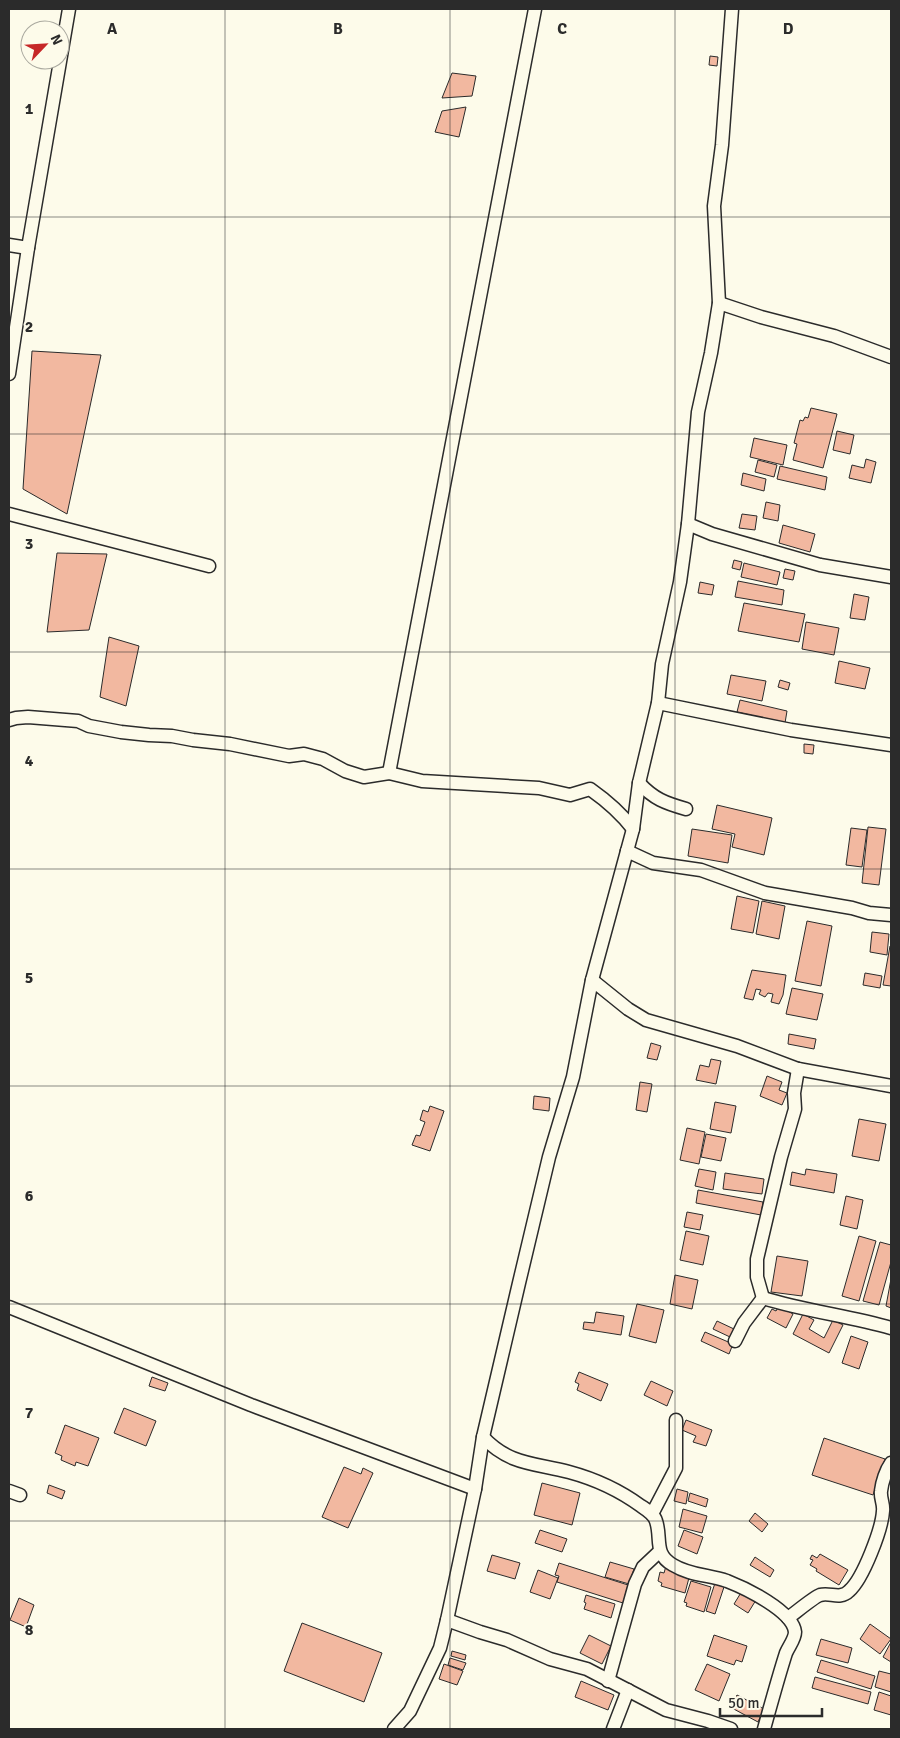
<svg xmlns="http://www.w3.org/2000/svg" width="900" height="1738" font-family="Signika,sans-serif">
<rect width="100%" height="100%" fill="#fdfbea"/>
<g fill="#f2b8a0" stroke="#2b2b2b">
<polygon points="710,56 718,57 717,66 709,65"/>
<polygon points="452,73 476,76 472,96 442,98"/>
<polygon points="466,107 459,137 435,132 442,111"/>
<polygon points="32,351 101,355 67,514 23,489"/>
<polygon points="811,408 837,414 823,468 793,460 797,444 794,443 800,420 803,421 805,417 808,418"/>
<polygon points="837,431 854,435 850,454 833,450"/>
<polygon points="754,438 787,445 783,465 750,457"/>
<polygon points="866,459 876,462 871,483 849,478 852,465 864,468"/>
<polygon points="758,460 777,465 774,477 755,472"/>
<polygon points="780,466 827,477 825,490 777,479"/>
<polygon points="743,473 766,479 764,491 741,485"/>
<polygon points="766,502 780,505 778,521 763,518"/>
<polygon points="742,514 757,516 755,530 739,528"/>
<polygon points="783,525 815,534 810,552 779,543"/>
<polygon points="57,553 107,554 89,630 47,632"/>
<polygon points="734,560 742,562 740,570 732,568"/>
<polygon points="744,563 780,572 777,585 741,577"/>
<polygon points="785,569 795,571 793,580 783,578"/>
<polygon points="738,581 784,590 782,605 735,597"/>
<polygon points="700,582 714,585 712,595 698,593"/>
<polygon points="854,594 869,597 865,620 850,618"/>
<polygon points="744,603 805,614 799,642 738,631"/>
<polygon points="806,622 839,628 834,655 802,649"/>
<polygon points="109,637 139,646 126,706 100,697"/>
<polygon points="839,661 870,668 865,689 835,683"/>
<polygon points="731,675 766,681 762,701 727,694"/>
<polygon points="780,680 790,683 788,690 778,687"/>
<polygon points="740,700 787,711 785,723 737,712"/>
<polygon points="804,744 814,745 813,754 804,753"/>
<polygon points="717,805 772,818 764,855 732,847 735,834 712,829"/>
<polygon points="868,827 886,829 879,885 862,883"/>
<polygon points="851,828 867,830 862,867 846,865"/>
<polygon points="692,829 732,835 728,863 688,856"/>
<polygon points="737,896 759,901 753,933 731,929"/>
<polygon points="762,901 785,906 779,939 756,934"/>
<polygon points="807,921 832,926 821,986 795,981"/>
<polygon points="872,932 889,934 887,955 870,952"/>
<polygon points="890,946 891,946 891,986 883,985"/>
<polygon points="752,970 786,975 783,995 779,1004 771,1002 773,994 768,993 765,997 759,994 761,990 756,989 753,1000 744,998"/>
<polygon points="865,973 882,976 880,988 863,985"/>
<polygon points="792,988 823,994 817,1020 786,1014"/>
<polygon points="789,1034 816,1039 814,1049 788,1044"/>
<polygon points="651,1043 661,1046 657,1060 647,1058"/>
<polygon points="711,1059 721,1061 716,1084 696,1080 700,1065 709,1067"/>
<polygon points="767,1076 782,1082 779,1090 787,1093 782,1105 760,1096"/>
<polygon points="640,1082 652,1084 647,1112 636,1110"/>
<polygon points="534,1096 550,1098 549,1111 533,1109"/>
<polygon points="715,1102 736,1106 731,1133 710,1129"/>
<polygon points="430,1106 444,1111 430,1151 412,1145 416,1135 420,1136 425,1122 420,1120 423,1110 428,1112"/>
<polygon points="859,1119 886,1124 879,1161 852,1156"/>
<polygon points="687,1128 705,1132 699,1164 680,1160"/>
<polygon points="706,1134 726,1138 721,1161 701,1157"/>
<polygon points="699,1169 716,1172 713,1190 695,1186"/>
<polygon points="806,1169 837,1174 834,1193 790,1185 792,1172 805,1175"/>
<polygon points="725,1173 764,1179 762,1194 723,1189"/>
<polygon points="698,1190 763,1202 761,1215 696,1203"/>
<polygon points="846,1196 863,1200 857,1229 840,1225"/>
<polygon points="687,1212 703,1215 700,1230 684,1227"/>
<polygon points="686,1231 709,1236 703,1265 680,1260"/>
<polygon points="859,1236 876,1241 859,1301 842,1296"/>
<polygon points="880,1242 891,1245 891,1262 879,1305 863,1301"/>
<polygon points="777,1256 808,1261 802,1296 771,1292"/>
<polygon points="675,1275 698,1280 692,1309 670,1304"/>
<polygon points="891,1279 891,1308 886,1306"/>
<polygon points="637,1304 664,1310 656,1343 629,1336"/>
<polygon points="779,1306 793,1314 786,1328 767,1318 772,1309 776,1311"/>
<polygon points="596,1312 624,1316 621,1335 583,1329 584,1322 594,1323"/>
<polygon points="803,1314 814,1320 809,1329 824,1338 833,1320 843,1325 829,1353 793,1334"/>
<polygon points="717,1321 734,1329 730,1337 713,1329"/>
<polygon points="705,1332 733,1344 729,1354 701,1341"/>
<polygon points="851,1336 868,1342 859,1369 842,1363"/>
<polygon points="579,1372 608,1384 601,1401 577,1390 579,1384 575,1382"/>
<polygon points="152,1377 168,1383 165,1391 149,1386"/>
<polygon points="651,1381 673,1391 667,1406 644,1395"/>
<polygon points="124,1408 156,1421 146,1446 114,1433"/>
<polygon points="686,1420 712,1430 706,1446 693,1442 696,1436 682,1430"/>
<polygon points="65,1425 99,1438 88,1466 76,1462 75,1466 61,1460 62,1456 55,1453"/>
<polygon points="824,1438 885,1459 873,1495 812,1475"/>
<polygon points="344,1467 361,1474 363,1468 373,1473 348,1528 322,1517"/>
<polygon points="542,1483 580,1493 572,1525 534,1515"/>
<polygon points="49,1485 65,1491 62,1499 47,1493"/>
<polygon points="677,1489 688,1492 686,1504 674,1501"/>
<polygon points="690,1493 708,1499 706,1507 688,1501"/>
<polygon points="683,1509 707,1516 702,1533 679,1527"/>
<polygon points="755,1513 768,1524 762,1532 749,1521"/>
<polygon points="540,1530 567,1539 562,1552 535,1543"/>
<polygon points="684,1530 703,1537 697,1554 678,1546"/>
<polygon points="820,1554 848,1570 839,1585 816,1571 817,1569 810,1565 813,1560 810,1559 812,1555 817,1558"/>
<polygon points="492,1555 520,1563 515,1579 487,1571"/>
<polygon points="755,1557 774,1570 770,1577 750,1565"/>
<polygon points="610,1562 634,1569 629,1584 605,1577"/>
<polygon points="559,1563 628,1585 623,1603 557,1582 559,1576 555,1575"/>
<polygon points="666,1566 690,1574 685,1593 661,1586 662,1583 658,1581 660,1572 664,1573"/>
<polygon points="538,1570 558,1578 550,1599 530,1592"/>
<polygon points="691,1581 711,1587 704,1612 686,1606 687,1603 684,1602"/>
<polygon points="715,1583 724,1587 715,1614 706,1611"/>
<polygon points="742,1591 756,1600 748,1613 734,1604"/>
<polygon points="586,1595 615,1604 611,1618 584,1609 586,1603 584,1602"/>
<polygon points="19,1598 34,1605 26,1627 10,1620"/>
<polygon points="302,1623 382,1653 364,1702 284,1671"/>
<polygon points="870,1624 891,1639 880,1654 860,1639"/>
<polygon points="589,1635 611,1646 602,1664 580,1653"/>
<polygon points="714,1635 747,1646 742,1662 736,1660 734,1665 707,1656"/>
<polygon points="821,1639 852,1648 848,1663 816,1655"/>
<polygon points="891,1642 891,1662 883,1657"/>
<polygon points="452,1651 466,1655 465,1660 451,1656"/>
<polygon points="450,1658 466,1663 463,1670 448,1665"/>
<polygon points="821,1660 875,1676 871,1689 817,1672"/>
<polygon points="444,1664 463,1671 457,1685 439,1679"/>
<polygon points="707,1664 730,1674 719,1701 695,1690"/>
<polygon points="879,1671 891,1674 891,1692 875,1687"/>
<polygon points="815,1677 871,1692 868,1704 812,1688"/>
<polygon points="581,1681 614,1695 608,1710 575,1697"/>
<polygon points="879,1692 891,1696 891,1715 874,1710"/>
<polygon points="737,1695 764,1709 758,1722 730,1707"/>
</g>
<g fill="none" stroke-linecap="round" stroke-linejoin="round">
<g stroke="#2b2b2b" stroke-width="15">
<g id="minor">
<polyline points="9,245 28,248"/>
<polyline points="719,303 761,317 834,336 891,357"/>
<polyline points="9,374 28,248 69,9"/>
<polyline points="9,514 209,566"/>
<polyline points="688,524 712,534 820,565 891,577"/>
<polyline points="658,703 791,730 891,745"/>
<path d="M9,720L16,718L28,717L78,721L89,726L121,732L149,735L172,736L193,740L230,744L289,756L304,754L323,759L345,771L364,777L389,773L422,781L539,788L570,795L590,789C607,801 621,813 633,829"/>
<polyline points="389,773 535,9"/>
<path d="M639,783C654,799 665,803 686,809"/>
<polyline points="627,851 653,863 701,870 765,893 852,908 869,913 891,915"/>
<polyline points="592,980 628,1009 646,1020 737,1046 798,1069 891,1086"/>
<polyline points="763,1298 757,1277 757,1259 781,1157 795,1109 794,1093 798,1069"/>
<path d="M763,1298C805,1311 849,1316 891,1328"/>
<polyline points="9,1307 251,1405 475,1489"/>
<polyline points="735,1341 744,1323 763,1298"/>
<path d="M483,1437C509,1465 535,1463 569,1472C595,1479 619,1490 641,1506C647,1510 654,1514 656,1521C662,1538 653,1554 673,1565C689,1575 709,1575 727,1581C745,1588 793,1611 795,1632C795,1639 789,1646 786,1653C778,1678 771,1704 764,1729"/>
<polyline points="9,1491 20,1495"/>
<polyline points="652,1514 676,1468 676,1420"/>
<path d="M788,1618C795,1613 814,1597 820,1595C830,1592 840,1600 849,1591C863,1579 882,1529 883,1511C884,1504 880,1498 881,1491C882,1482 886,1470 891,1463"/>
<polyline points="447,1620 480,1632 507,1640 550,1659 587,1669 666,1710 708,1721 731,1729"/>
<polyline points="608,1681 635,1584 643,1567 660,1551"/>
<polyline points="394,1729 410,1711 440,1648 447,1620 475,1489 483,1437 519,1283 549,1157 573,1077 592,980 633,829 639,783 658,703 662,664 680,582 688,524 698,412 711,353 719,303 714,206 722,145 732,9"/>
<polyline points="613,1729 628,1690"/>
</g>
</g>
<use href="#minor" stroke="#fdfbea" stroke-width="12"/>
</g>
<path fill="none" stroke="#2b2b2b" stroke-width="1" stroke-opacity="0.55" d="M225,9V1729M450,9V1729M675,9V1729M9,217H891M9,434H891M9,652H891M9,869H891M9,1086H891M9,1304H891M9,1521H891"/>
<g font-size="16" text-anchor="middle" font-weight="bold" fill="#2b2b2b" stroke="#fdfbea" stroke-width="4" stroke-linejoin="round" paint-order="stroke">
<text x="112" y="34">A</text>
<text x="338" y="34">B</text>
<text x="562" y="34">C</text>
<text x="788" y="34">D</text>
<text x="29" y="114">1</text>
<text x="29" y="332">2</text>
<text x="29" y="549">3</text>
<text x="29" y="766">4</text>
<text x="29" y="983">5</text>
<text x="29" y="1201">6</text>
<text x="29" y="1418">7</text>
<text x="29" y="1635">8</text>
</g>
<rect width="900" height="1738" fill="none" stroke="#2b2b2b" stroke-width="20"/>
<g transform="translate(45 45) rotate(65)"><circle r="24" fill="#fdfbea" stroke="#a9a89e"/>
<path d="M0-4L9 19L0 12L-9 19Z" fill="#c62828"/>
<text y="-8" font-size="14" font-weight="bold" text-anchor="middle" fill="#2b2b2b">N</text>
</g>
<path d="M720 1708v8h102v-8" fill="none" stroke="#2b2b2b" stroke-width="2.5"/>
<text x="728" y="1708" font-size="15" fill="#2b2b2b" stroke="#fdfbea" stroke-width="4" paint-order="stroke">50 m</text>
</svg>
